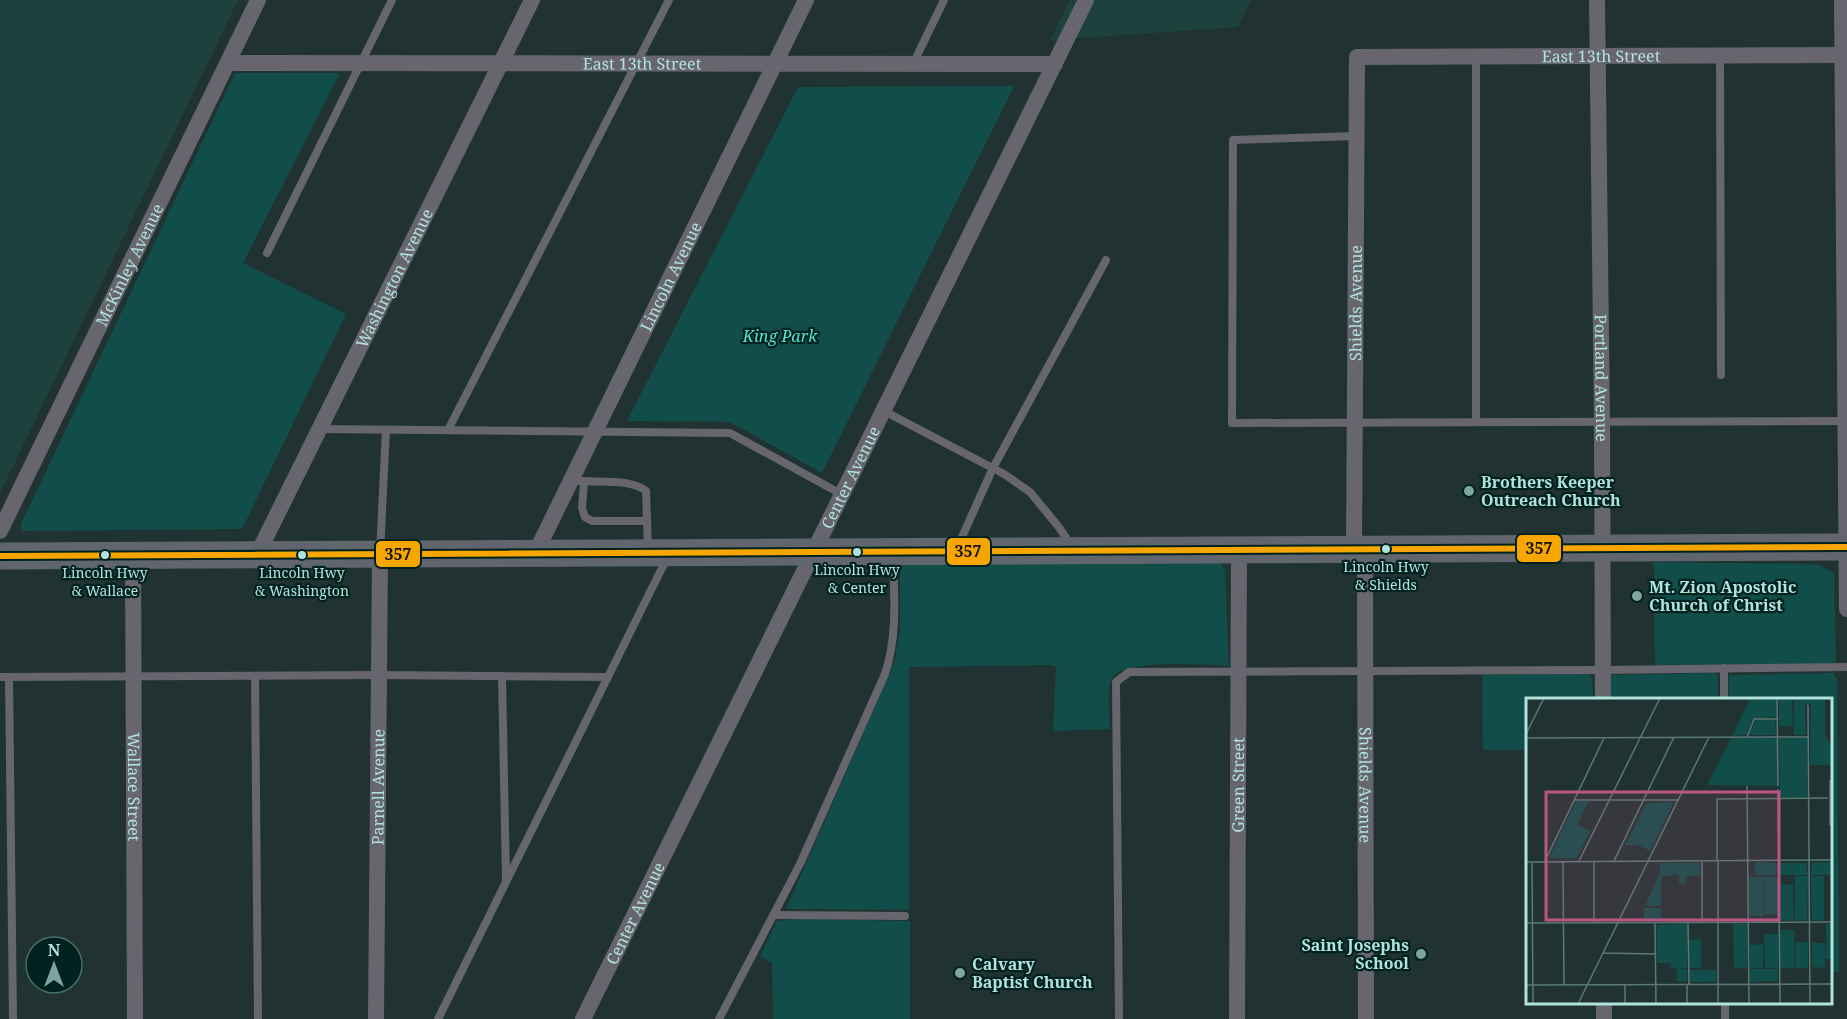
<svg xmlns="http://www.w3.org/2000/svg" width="1847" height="1019" font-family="'Noto Serif',serif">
<rect width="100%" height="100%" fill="#203332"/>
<g fill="#1d423e">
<polygon points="0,0 238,0 0,493"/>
<polygon points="1070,0 1251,0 1238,27 1050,40"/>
</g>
<g fill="#114d49">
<polygon points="235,73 340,73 243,263 346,314 242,529 21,531 21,524"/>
<polygon points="1014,86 822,473 730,422 627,421 798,87"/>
<path d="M1219,562L1225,570L1229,666C1205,665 1123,658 1112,679C1106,689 1110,717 1110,729L1053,731L1056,667L1051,665L909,667V910L786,909L894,664L900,630V564Z"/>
<polygon points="1654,562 1808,564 1820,565 1831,571 1834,574 1836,661 1832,664 1655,665"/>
<polygon points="1715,673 1718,675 1718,699 1610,700 1610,677 1612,675"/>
<polygon points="1830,673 1833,673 1837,679 1839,972 1830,972 1830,700 1729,699 1729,675"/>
<polygon points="1589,674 1592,679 1593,699 1528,700 1527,750 1483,750 1482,675"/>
<polygon points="799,919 910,921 910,1019 773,1019 772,963 760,956 777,921"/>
</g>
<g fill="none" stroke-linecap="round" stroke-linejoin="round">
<g stroke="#67656d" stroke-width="8">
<polyline points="1720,56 1721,375"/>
<polyline points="913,64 944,0"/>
<polyline points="1356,136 1233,140 1232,423 1847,421"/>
<polyline points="267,253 392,0"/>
<polyline points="884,411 1004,474 1030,492 1058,526 1071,545"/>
<polyline points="1476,422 1476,57"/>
<polyline points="319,429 730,433 843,495"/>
<polyline points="448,430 669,0"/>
<path d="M572,480C593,484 629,477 646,491L648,549"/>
<polyline points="584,482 582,508 585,517 592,521 647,521"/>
<polyline points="957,548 993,468 1106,260"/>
<polyline points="380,552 386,430"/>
<polyline points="1724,668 1724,700"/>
<polyline points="502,676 506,880"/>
<polyline points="0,677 379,675 608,677"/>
<polyline points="9,677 13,1019"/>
<polyline points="255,677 258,1019"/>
<polyline points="773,915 905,916"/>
<polyline points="1725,1002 1725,1019"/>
<polyline points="438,1019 668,556"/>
<path d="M719,1019L800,864L885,674C898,635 894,595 893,555"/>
<polyline points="1119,1019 1116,682 1129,672 1603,670 1847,667"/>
</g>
<g stroke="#67656d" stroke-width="16">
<path id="s1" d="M1597,0L1602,423L1603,700"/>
<polyline points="1842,0 1847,609"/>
<path id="s2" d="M228,63L1055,64"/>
<path id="s3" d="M0,531L258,0"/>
<path id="s4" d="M1354,549L1357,57L1847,55"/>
<path id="s5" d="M1365,549L1366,1019"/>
<path id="s6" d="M535,554L806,0"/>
<path id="s7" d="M133,555L135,1019"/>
<path id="s8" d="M257,555L532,0"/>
<polyline points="1604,1002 1604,1019"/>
<path id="s9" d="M376,1019L380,555"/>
<path id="s10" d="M583,1019L1086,0"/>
<path id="s11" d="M1237,1019L1239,550"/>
</g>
<polyline stroke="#61656d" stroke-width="27" points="0,556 1847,547"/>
<g stroke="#00221f" stroke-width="10">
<polyline id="bus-1" points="0,556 1847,547"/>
</g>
<use href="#bus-1" stroke="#f7a600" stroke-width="6"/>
</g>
<g fill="#7ea5a0" stroke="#00221f" stroke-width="2">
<circle cx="1469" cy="491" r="6"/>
<circle cx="1637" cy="596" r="6"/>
<circle cx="1421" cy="954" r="6"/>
<circle cx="960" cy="973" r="6"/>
</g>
<g fill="#b1e2dc" stroke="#00221f" stroke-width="2">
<circle cx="1386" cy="549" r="5"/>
<circle cx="857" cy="552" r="5"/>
<circle cx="105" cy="555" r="5"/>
<circle cx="302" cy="555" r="5"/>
</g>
<g text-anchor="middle" stroke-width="4.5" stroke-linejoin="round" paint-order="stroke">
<g font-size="14" fill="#b1e2dc" stroke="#00221f">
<text x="1386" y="572">Lincoln Hwy<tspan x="1386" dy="18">&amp; Shields</tspan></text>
<text x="857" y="575">Lincoln Hwy<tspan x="857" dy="18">&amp; Center</tspan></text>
<text x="105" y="578">Lincoln Hwy<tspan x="105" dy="18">&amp; Wallace</tspan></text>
<text x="302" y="578">Lincoln Hwy<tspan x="302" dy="18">&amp; Washington</tspan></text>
</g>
<g font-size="16" fill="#b1e2dc" stroke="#00221f">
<text dy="6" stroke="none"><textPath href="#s4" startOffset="736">East 13th Street</textPath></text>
<text dy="6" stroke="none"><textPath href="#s2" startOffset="414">East 13th Street</textPath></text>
<text dy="6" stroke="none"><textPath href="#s3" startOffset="296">McKinley Avenue</textPath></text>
<text dy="6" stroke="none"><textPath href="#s6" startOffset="309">Lincoln Avenue</textPath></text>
<text dy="6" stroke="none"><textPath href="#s8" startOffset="309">Washington Avenue</textPath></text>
<text dy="6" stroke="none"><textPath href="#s4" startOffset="246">Shields Avenue</textPath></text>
<text dy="6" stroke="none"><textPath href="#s1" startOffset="378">Portland Avenue</textPath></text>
<text dy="6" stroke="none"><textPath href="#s10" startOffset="604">Center Avenue</textPath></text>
<text dy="6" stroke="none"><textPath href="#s5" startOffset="236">Shields Avenue</textPath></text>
<text dy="6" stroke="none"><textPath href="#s11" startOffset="234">Green Street</textPath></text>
<text dy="6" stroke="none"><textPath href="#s7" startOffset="232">Wallace Street</textPath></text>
<text dy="6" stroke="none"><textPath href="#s9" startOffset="232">Parnell Avenue</textPath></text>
<text dy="6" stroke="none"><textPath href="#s10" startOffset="118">Center Avenue</textPath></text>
</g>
<g font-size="16" font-style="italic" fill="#52e4d9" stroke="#00221f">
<text x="780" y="342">King Park</text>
</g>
<g font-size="16" font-weight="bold" fill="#b1e2dc" stroke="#00221f" text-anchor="start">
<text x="1481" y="488">Brothers Keeper<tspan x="1481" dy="18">Outreach Church</tspan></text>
<text x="1649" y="593">Mt. Zion Apostolic<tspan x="1649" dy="18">Church of Christ</tspan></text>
<text x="1409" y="951" text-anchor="end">Saint Josephs<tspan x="1409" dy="18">School</tspan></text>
<text x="972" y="970">Calvary<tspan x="972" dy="18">Baptist Church</tspan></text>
</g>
</g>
<g transform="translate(1526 698)">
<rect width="306" height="306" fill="#203332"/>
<path d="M224,0H251L250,19L226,21L220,37L206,38ZM253,0H266L267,28H253ZM268,0H299V38L306,49V67H284L285,6L279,7L280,37H268ZM229,22H249L250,37H223ZM205,40H251V88L181,87ZM253,40H281V99H254ZM50,103H63L51,127L64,133L51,160H23ZM148,104L124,153L112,147H99L121,105ZM229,164L250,165L251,177H229ZM306,164V177H285L286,165ZM134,165H174L175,177L161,178L160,185L153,186V177L135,178V208H119L133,177ZM254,165H280L282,177H254ZM269,178H282L281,223L269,222ZM285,178H298V223L286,222ZM223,179H237V218H223ZM238,179H252V216H238ZM254,186L267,187L268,223L254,222ZM118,210H135V223H118ZM306,225V261H300V226ZM161,226V270L153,271H161V283L151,284V271L145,270L144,265H131V227ZM207,226H221V270H208ZM254,232H268V270H254ZM238,236H252V270H239ZM175,241V270H163V242ZM269,244H282V270H269ZM286,245H299V270L286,269ZM237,246V270H224V247ZM224,271H252V283L224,284ZM163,272H190V284H164Z" fill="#114d49"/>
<path fill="none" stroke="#5a7976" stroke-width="1.5" d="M251,0L252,88M282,7L284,306M0,36L18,0M221,39L228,21H252M0,40L283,39M221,88L223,306M252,91L254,306M49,102H153M304,127V82M19,163L78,40M53,163L134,0M88,163L148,39M191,163V101L302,100M192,163V224M0,164L306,162M37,164L38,287M6,165L7,306M192,224V306M0,225L306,224M68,225V164M129,225L130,306M162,225L163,286M176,225V163M77,255L130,256M161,286V306M0,287L306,286M99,287V306M52,306L183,39"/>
<path fill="#bd5582" fill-opacity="0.15" stroke="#bd5582" stroke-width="3" d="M20,94H253V222H20Z"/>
<rect width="306" height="306" fill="none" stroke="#b1e2dc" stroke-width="3"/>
</g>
<g stroke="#00221f" stroke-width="2">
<rect x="1516" y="534" width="46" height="29" rx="6" fill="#f7a600"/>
<rect x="946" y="537" width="45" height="29" rx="6" fill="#f7a600"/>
<rect x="375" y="540" width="46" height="28" rx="6" fill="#f7a600"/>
</g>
<g font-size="16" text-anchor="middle" font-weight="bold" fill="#111">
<text x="1539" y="554">357</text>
<text x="968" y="557">357</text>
<text x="398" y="560">357</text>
</g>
<g transform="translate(54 965)"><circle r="28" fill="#00221f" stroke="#476f6b" stroke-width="1.5"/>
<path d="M0-4.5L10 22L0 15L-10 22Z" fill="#7ea5a0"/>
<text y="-9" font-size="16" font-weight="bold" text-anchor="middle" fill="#b1e2dc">N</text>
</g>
</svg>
